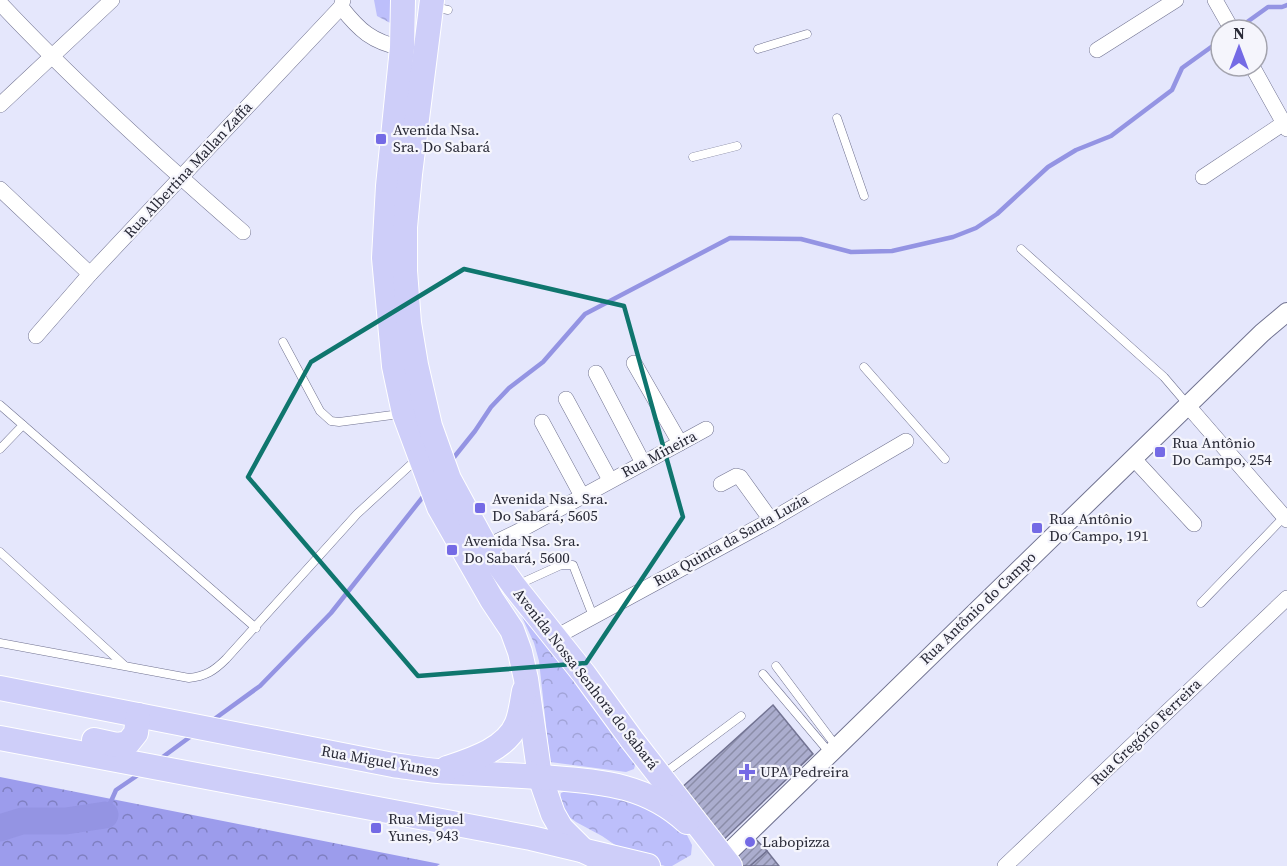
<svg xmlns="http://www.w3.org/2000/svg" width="1287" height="866" font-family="'Source Serif 4',serif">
<defs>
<pattern id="forest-crowns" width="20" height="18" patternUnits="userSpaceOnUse" patternTransform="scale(1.5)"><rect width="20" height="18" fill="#9c9cec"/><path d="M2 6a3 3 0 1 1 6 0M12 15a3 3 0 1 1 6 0" fill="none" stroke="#7f7fc0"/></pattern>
<pattern id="park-crowns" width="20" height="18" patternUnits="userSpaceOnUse" patternTransform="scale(1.5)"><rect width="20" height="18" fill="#bdbffb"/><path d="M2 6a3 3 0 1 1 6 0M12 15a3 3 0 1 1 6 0" fill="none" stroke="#a2a4d8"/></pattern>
<pattern id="building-hatch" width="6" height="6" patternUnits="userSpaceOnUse" patternTransform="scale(1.5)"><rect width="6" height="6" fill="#abadce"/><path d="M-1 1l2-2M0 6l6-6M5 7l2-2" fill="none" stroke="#8b8da8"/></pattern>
</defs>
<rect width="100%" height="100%" fill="#e5e7fc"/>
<polygon fill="url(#forest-crowns)" points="0,777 440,864 437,866 0,866"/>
<g fill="url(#park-crowns)">
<polygon points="374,0 397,0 394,25 377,16"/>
<polygon points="525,613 636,762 634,769 626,772 550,762 539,661 534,643 521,615"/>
<polygon points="572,788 628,797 685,831 692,845 691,855 672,866 665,866 633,857 602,836 576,822 565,814 559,803 561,793"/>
</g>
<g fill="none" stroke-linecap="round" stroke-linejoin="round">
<g stroke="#9494e3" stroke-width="4.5">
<polyline points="1236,30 1268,7 1282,7 1287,5"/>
<polyline points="451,461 475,431 491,407 509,388 543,362 585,314 730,238 801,239 851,252 892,251 953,237 976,228 997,214 1048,167 1076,150 1111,136 1172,90 1182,68 1221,40"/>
<polyline points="213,720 260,686 331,613 426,493"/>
<polyline points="160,759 194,734"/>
<polyline points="105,815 116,790 141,773"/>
</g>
<polyline stroke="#9494e3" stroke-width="27" points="0,828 22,821 66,821 105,815"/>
</g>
<g fill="url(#building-hatch)" stroke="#737493" stroke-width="1.5">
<polygon points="773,705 813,754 719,844 679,790"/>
<polygon points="750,833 767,851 750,866 738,866 729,855"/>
<polygon points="767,851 779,866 750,866"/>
</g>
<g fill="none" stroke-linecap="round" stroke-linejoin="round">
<g stroke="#707290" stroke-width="9">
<g id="service">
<polyline points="434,7 448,10"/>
<polyline points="758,49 807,34"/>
<polyline points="837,118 864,196"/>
<polyline points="693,157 737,146"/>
<polyline points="1021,249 1164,377 1188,405"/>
<polyline points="283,342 320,411 331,421 339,422 400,414"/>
<polyline points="864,367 945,459"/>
<polyline points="0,405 23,425 0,449"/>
<polyline points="23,425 256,628"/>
<polyline points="0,552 124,665"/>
<polyline points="517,585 561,565 573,565 593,616"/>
<polyline points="1201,603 1284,517"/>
<path d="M0,643L189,678C206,676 214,671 226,659L357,514L418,458"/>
<polyline points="776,666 836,746"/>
<polyline points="763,674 829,752"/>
<polyline points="662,775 741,716"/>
</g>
</g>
<g stroke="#707290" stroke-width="16">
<g id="minor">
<polyline points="1215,0 1232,30"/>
<path d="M0,3C76,84 159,159 243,232"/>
<path d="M341,7C359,30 372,42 402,48"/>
<polyline points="1097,50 1176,0"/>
<polyline points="1252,66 1287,129"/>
<polyline points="0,105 112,0"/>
<polyline points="1203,177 1287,121"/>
<polyline points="0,189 90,274"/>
<polyline points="36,336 90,274 341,7 343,0"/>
<polyline points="634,363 680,443"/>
<polyline points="596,373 643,463"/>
<polyline points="566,399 610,480"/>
<polyline points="1188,406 1287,520"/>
<polyline points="542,422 582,496"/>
<polyline points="1134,459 1194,524"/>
<polyline points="721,484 736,476 740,477 771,520"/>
<polyline points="486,547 517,532 706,429"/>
<polyline points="554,638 771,520 906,441"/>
<polyline points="1005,866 1287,598"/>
</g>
</g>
<g stroke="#707290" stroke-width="20">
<polyline id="tertiary" points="724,857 1262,333 1287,312"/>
</g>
<g stroke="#fff" stroke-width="26">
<g id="primary">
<polyline points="403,0 402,48 388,186 384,258 394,366 404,413 439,507 492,600 512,630 520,652 526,679 540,777 553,814 561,828 584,851 616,866"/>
<polyline points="432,0 410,174 405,227 405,271 409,323 416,365 430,426 449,479 486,547 514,586 584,674 632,740 730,866"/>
<path d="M0,688L393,765C408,767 423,770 438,771C477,774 516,775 554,778C605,782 648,786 687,822"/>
<polyline points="0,738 531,838 648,866"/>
<polyline points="94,740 117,745 128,743 136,733 138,715"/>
<path d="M447,768C471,760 507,749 517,723C521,713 522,701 524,691"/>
</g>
</g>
<use href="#service" stroke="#fff" stroke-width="8"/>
<use href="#minor" stroke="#fff" stroke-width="15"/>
<use href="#tertiary" stroke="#fff" stroke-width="18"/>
<use href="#primary" stroke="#cecef9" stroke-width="24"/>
</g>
<path fill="none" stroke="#0f766e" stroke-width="4.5" stroke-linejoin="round" d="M464,269L624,306L683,517L586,663L418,676L248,477L311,362Z"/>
<g fill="#746ae5" stroke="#f5f5fc" stroke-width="2">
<rect x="375" y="133" width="12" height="12" rx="3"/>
<rect x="1154" y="446" width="12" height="12" rx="3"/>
<rect x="474" y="502" width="12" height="12" rx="3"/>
<rect x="1031" y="522" width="12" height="12" rx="3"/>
<rect x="446" y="544" width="12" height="12" rx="3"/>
<path d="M744 763h6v6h6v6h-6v6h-6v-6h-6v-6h6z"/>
<rect x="370" y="822" width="12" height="12" rx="3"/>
<circle cx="750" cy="842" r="6"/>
</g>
<g text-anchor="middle" stroke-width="4.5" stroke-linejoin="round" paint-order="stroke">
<g font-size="15" fill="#282936" stroke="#f5f5fc" text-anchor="start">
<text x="393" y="135">Avenida Nsa.<tspan x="393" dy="17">Sra. Do Sabará</tspan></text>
<text x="1172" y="448">Rua Antônio<tspan x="1172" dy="17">Do Campo, 254</tspan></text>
<text x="492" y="504">Avenida Nsa. Sra.<tspan x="492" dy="17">Do Sabará, 5605</tspan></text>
<text x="1049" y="524">Rua Antônio<tspan x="1049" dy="17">Do Campo, 191</tspan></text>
<text x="464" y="546">Avenida Nsa. Sra.<tspan x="464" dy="17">Do Sabará, 5600</tspan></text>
<text x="760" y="777">UPA Pedreira</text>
<text x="388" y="824">Rua Miguel<tspan x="388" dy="17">Yunes, 943</tspan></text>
<text x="762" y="847">Labopizza</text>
</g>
<g font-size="15" fill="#282936" stroke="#f5f5fc">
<text transform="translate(188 170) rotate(-47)" y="5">Rua Albertina Mallan Zaffa</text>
<text transform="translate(659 454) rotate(-28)" y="5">Rua Mineira</text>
<text transform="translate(731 540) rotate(-29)" y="5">Rua Quinta da Santa Luzia</text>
<text transform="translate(978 608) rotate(-44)" y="5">Rua Antônio do Campo</text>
<text transform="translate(586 679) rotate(52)" y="5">Avenida Nossa Senhora do Sabará</text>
<text transform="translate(1146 732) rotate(-44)" y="5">Rua Gregório Ferreira</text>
<text transform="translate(380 761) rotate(10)" y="5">Rua Miguel Yunes</text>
</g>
</g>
<g transform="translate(1239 48)"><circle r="28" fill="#f5f5fc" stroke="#a3a3ad" stroke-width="1.5"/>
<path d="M0-4.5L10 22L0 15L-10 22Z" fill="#746ae5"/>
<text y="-9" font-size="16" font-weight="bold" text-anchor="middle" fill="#282936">N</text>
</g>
</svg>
